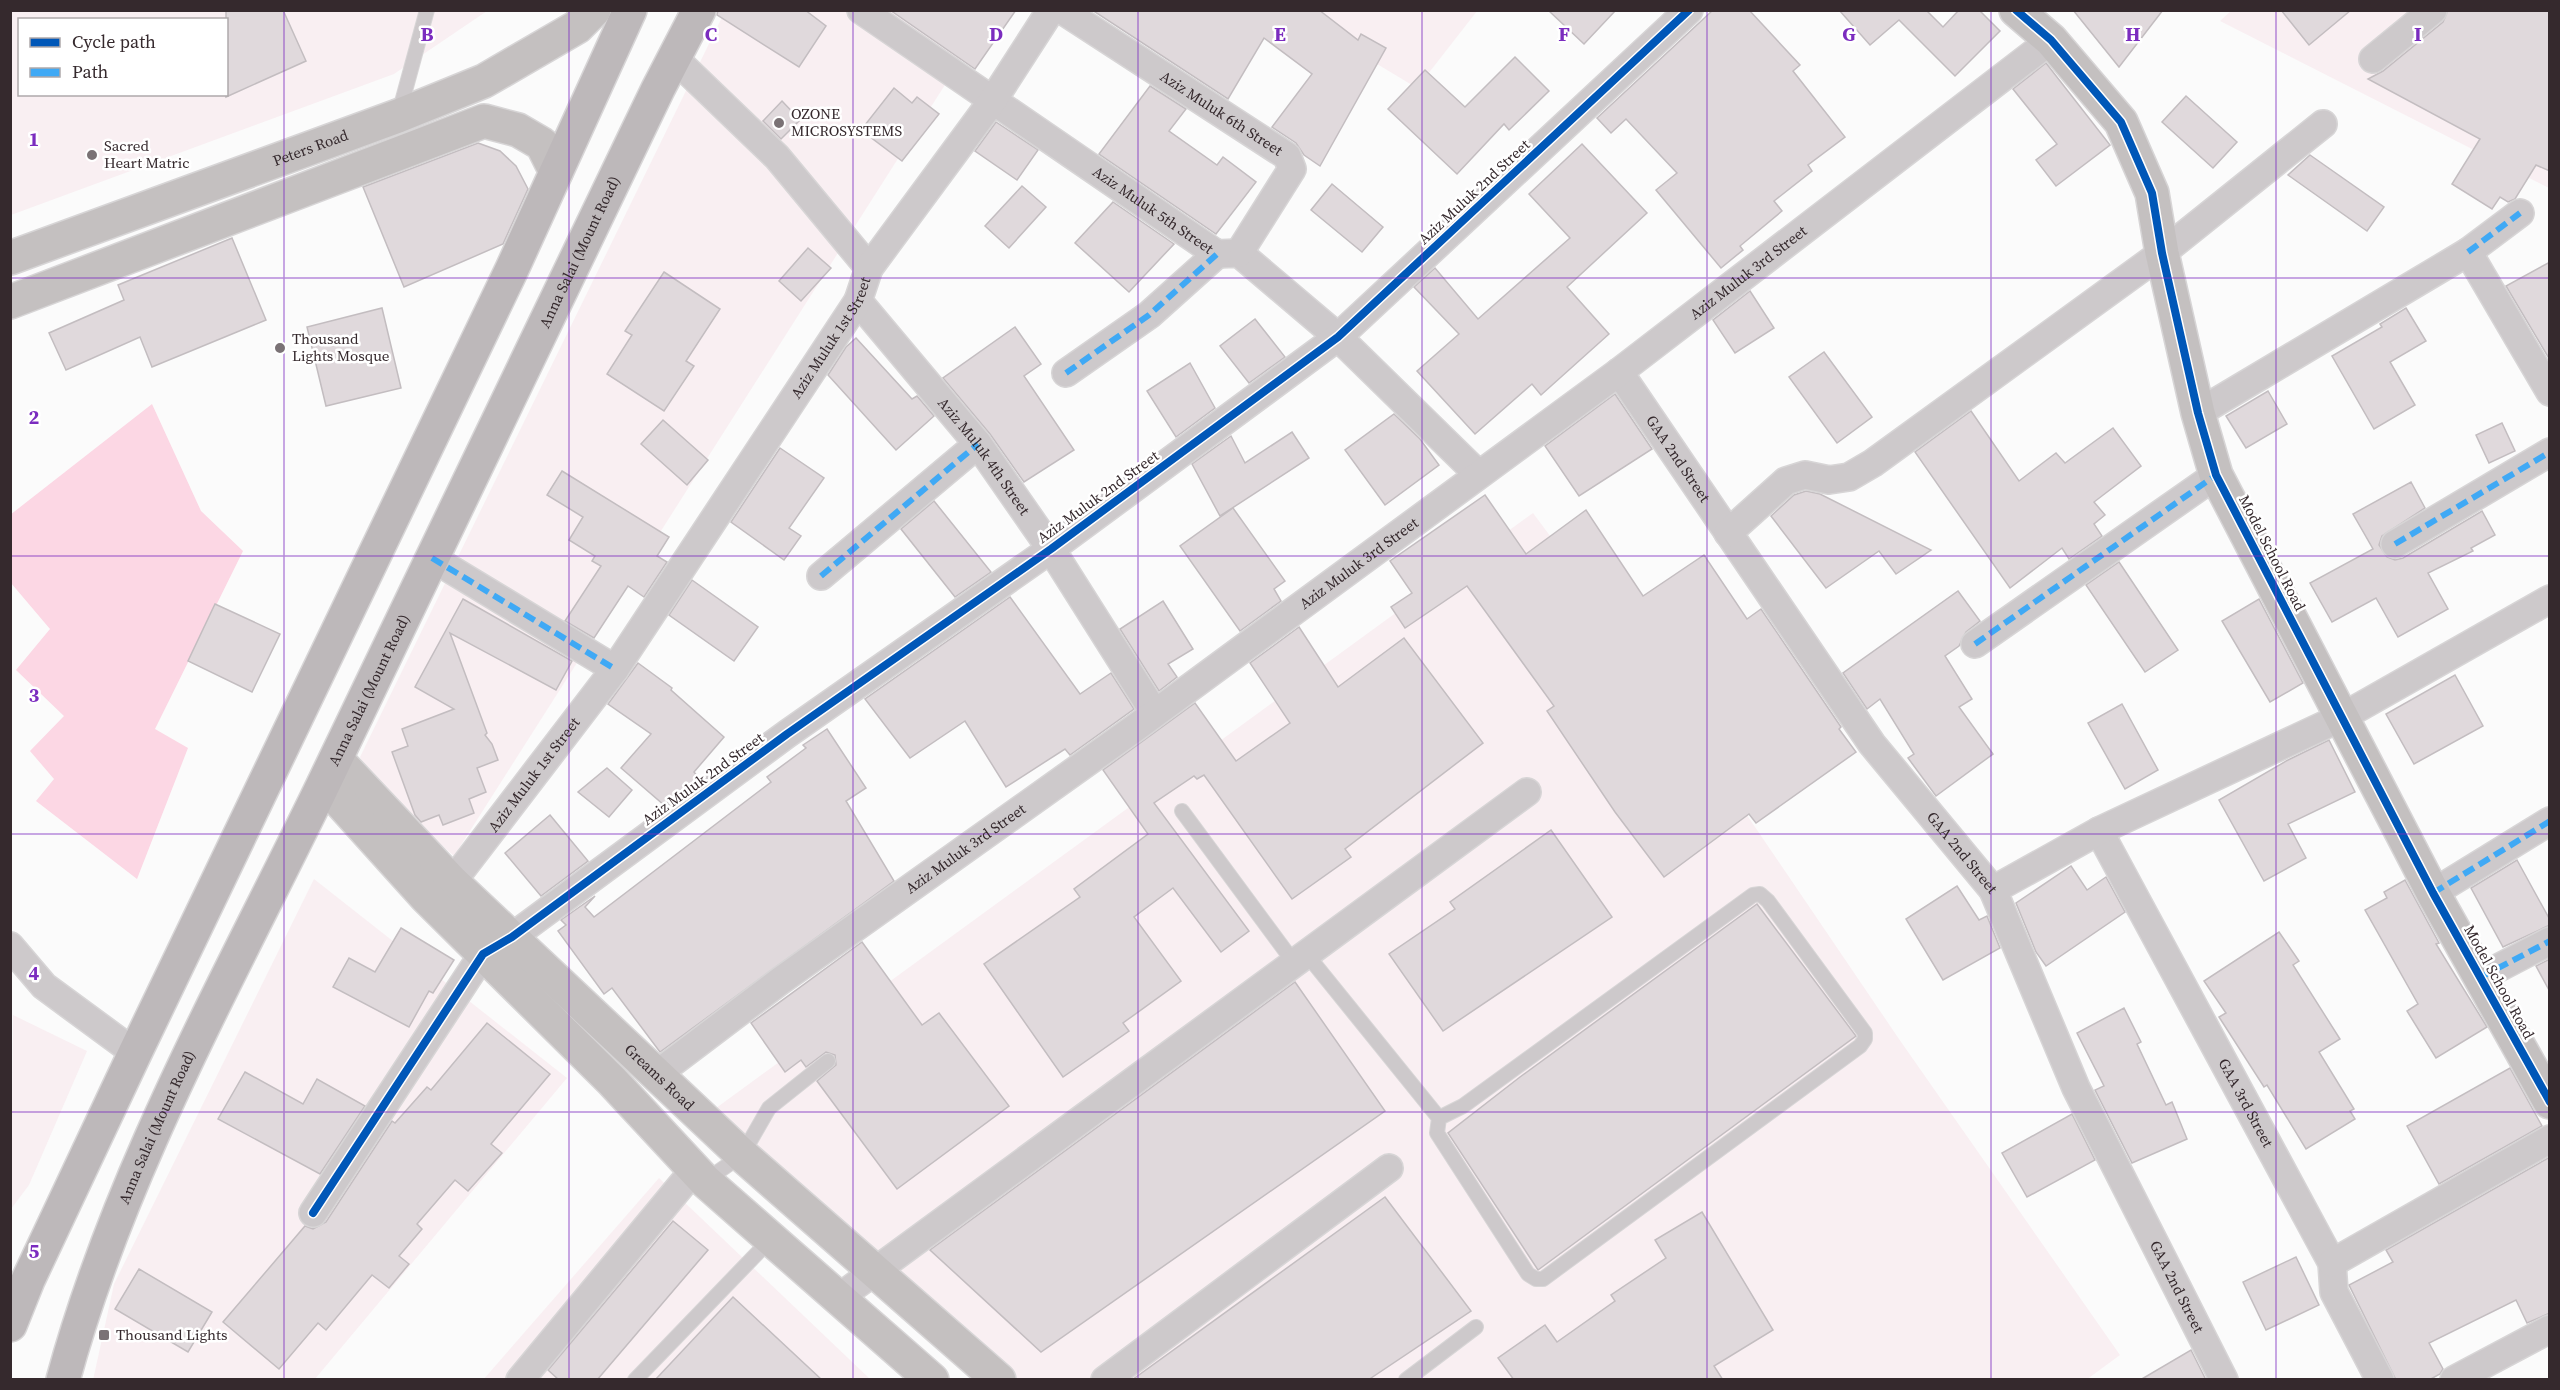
<svg xmlns="http://www.w3.org/2000/svg" width="2560" height="1390" font-family="'Source Serif 4',serif">
<rect width="100%" height="100%" fill="#fbfbfb"/>
<g fill="#f9eff2" fill-rule="evenodd">
<polygon points="2232,10 2549,11 2549,188 2220,21"/>
<path d="M11,11H487L394,74L11,215ZM20,20H226V94H20Z"/>
<polygon points="725,11 992,11 454,856 374,788 360,757"/>
<polygon points="1289,11 1477,11 1417,88"/>
<polygon points="1533,513 1630,643 1899,1039 2120,1355 2086,1380 984,1379 712,1111"/>
<polygon points="314,879 567,1078 315,1379 93,1380 114,1284"/>
<polygon points="13,1015 87,1051 29,1185 11,1209"/>
<polygon points="659,1178 870,1379 483,1380"/>
</g>
<polygon fill="#fcd7e4" points="152,404 201,511 243,551 155,729 188,748 137,879 36,801 54,779 30,751 64,716 16,670 50,629 11,583 10,515"/>
<g fill="#e0d9dc" stroke="#c3bdc0" stroke-width="1.5">
<polygon points="226,10 283,10 306,61 226,97"/>
<polygon points="718,10 805,10 826,26 799,67 717,15"/>
<polygon points="890,10 1016,10 975,69"/>
<polygon points="1092,10 1319,10 1358,40 1361,34 1386,48 1320,166 1304,155 1296,143 1272,127 1312,74 1264,38 1228,99"/>
<polygon points="1548,10 1616,10 1584,44"/>
<polygon points="1713,10 1749,10 1800,65 1793,71 1845,137 1808,165 1812,171 1774,201 1782,211 1740,246 1743,250 1721,268 1656,190 1677,173 1626,119 1611,133 1597,118"/>
<polygon points="1839,10 1926,10 1943,27 1959,10 1979,10 2000,31 1955,76 1899,20 1870,45"/>
<polygon points="2073,10 2163,10 2119,67"/>
<polygon points="2281,10 2351,10 2309,45"/>
<polygon points="2448,10 2550,10 2550,171 2536,165 2515,199 2508,202 2500,197 2492,209 2452,184 2480,139 2368,79 2383,71 2443,22"/>
<polygon points="1515,57 1549,91 1509,130 1504,124 1457,174 1388,109 1425,70 1465,107"/>
<polygon points="2046,63 2110,145 2056,186 2036,160 2057,144 2013,89"/>
<polygon points="1150,86 1186,109 1169,131 1217,165 1223,157 1256,182 1216,234 1099,154"/>
<polygon points="894,88 912,103 917,97 939,114 902,161 861,130"/>
<polygon points="2186,96 2237,142 2213,168 2162,122"/>
<polygon points="782,101 800,120 781,139 763,121"/>
<polygon points="996,122 1038,150 1017,180 975,151"/>
<polygon points="478,143 500,151 516,166 528,189 503,244 404,287 363,187"/>
<polygon points="1582,144 1647,213 1567,287 1609,334 1541,395 1532,384 1475,434 1417,371 1459,334 1414,287 1435,268 1478,319 1570,238 1529,194"/>
<polygon points="2310,155 2384,207 2367,231 2288,175"/>
<polygon points="1332,184 1383,227 1362,252 1311,210"/>
<polygon points="1022,186 1046,207 1009,248 985,226"/>
<polygon points="1113,202 1174,244 1129,292 1075,243"/>
<polygon points="232,238 266,320 152,367 140,337 66,370 49,333 124,300 118,285"/>
<polygon points="808,248 831,268 801,301 779,281"/>
<polygon points="2550,262 2550,360 2506,286"/>
<polygon points="664,272 720,309 686,361 694,366 664,411 607,374 632,335 625,331"/>
<polygon points="1750,291 1774,328 1735,353 1713,320"/>
<polygon points="382,308 401,388 326,406 307,327"/>
<polygon points="2406,308 2426,341 2390,362 2415,405 2374,429 2332,356 2382,327 2380,324"/>
<polygon points="1255,319 1285,357 1249,383 1220,346"/>
<polygon points="1015,327 1041,364 1024,376 1074,450 1024,482 990,434 943,378"/>
<polygon points="856,338 912,399 917,396 934,416 896,450 828,375 846,347"/>
<polygon points="1824,352 1872,417 1837,443 1789,377"/>
<polygon points="1190,363 1215,408 1176,437 1147,391"/>
<polygon points="2268,391 2287,424 2246,448 2226,416"/>
<polygon points="1615,394 1652,449 1579,496 1545,446"/>
<polygon points="1971,411 2019,481 2056,453 2065,463 2113,428 2141,466 2094,502 2105,515 2094,524 2102,536 2069,559 2062,548 2010,588 1915,452"/>
<polygon points="1394,414 1420,439 1439,465 1385,505 1345,450"/>
<polygon points="663,420 708,460 687,485 641,444"/>
<polygon points="2502,423 2515,451 2489,463 2476,435"/>
<polygon points="1292,432 1309,458 1220,516 1192,464 1231,436 1245,463"/>
<polygon points="780,448 824,478 789,528 801,536 784,560 731,522"/>
<polygon points="562,471 669,537 657,556 667,562 644,597 628,586 594,638 565,621 601,566 592,561 595,556 569,540 583,517 547,495"/>
<polygon points="2411,482 2425,508 2382,536 2379,545 2387,557 2395,560 2403,558 2482,511 2495,535 2471,548 2473,551 2428,573 2448,609 2398,637 2376,598 2332,622 2310,583 2373,549 2353,514"/>
<polygon points="1806,491 1820,494 1931,550 1896,574 1879,551 1826,588 1771,516 1794,495"/>
<polygon points="1485,495 1526,554 1586,510 1643,596 1704,555 1747,619 1761,609 1841,727 1839,729 1856,752 1756,823 1749,814 1664,877 1615,812 1547,711 1554,706 1467,586 1405,628 1391,607 1412,593 1390,561"/>
<polygon points="934,501 991,572 955,597 901,529"/>
<polygon points="1233,508 1285,581 1274,589 1281,601 1240,631 1180,546"/>
<polygon points="2119,562 2178,650 2145,672 2086,585"/>
<polygon points="692,580 758,627 734,661 669,615"/>
<polygon points="1958,591 1980,621 1966,632 1959,646 1945,656 1972,699 1959,707 1993,754 1936,796 1908,758 1914,754 1880,699 1867,709 1843,673"/>
<polygon points="1010,597 1080,694 1111,673 1134,709 1070,755 1065,749 1006,787 965,721 910,758 865,699"/>
<polygon points="463,599 572,661 556,690 450,633 487,733 485,735 492,744 498,760 477,768 486,792 469,799 474,813 443,825 439,815 421,822 415,815 392,752 408,746 402,729 454,709 415,687"/>
<polygon points="2259,599 2303,683 2270,702 2222,621"/>
<polygon points="1163,601 1193,649 1168,664 1177,677 1159,691 1120,629"/>
<polygon points="215,604 280,634 252,692 188,661"/>
<polygon points="1299,627 1338,687 1404,638 1483,743 1345,849 1351,857 1292,899 1204,775 1197,779 1194,776 1154,803 1249,931 1221,952 1173,888 1134,917 1181,981 1123,1023 1129,1031 1063,1077 984,964 1080,897 1074,889 1148,834 1103,770 1195,703 1236,761 1290,723 1250,663"/>
<polygon points="638,663 672,688 671,690 724,737 694,772 698,777 690,786 664,805 621,768 651,734 608,704"/>
<polygon points="2455,675 2483,726 2414,764 2386,714"/>
<polygon points="2122,704 2158,770 2125,789 2088,723"/>
<polygon points="827,729 866,788 846,801 894,881 660,1052 612,988 604,994 558,931 566,925 561,920 595,896 585,907 594,917 771,782 767,777 806,748 803,745"/>
<polygon points="2329,740 2355,792 2288,824 2306,858 2264,881 2219,800 2288,760"/>
<polygon points="607,768 632,790 609,817 578,792"/>
<polygon points="550,815 588,861 541,896 505,853"/>
<polygon points="1551,830 1612,917 1443,1031 1389,954 1455,909 1450,902"/>
<polygon points="2517,860 2550,920 2550,925 2503,947 2471,888"/>
<polygon points="2071,866 2087,890 2106,877 2125,912 2046,966 2036,952 2016,903"/>
<polygon points="2405,880 2439,943 2436,944 2487,1027 2436,1058 2407,1011 2418,1004 2365,910 2387,898 2384,892"/>
<polygon points="1957,886 1979,920 1987,916 2000,948 1943,980 1906,919"/>
<polygon points="1757,904 1856,1036 1538,1270 1448,1133 1520,1077"/>
<polygon points="401,928 454,960 433,993 429,991 409,1027 333,987 349,958 375,972"/>
<polygon points="2279,932 2299,961 2293,965 2340,1039 2319,1052 2354,1109 2350,1111 2355,1119 2306,1149 2267,1085 2264,1087 2219,1017 2226,1013 2204,981"/>
<polygon points="862,942 922,1025 939,1013 1009,1106 897,1189 817,1081 836,1065 835,1055 826,1052 806,1067 801,1060 785,1072 751,1023"/>
<polygon points="2550,959 2550,992 2536,966"/>
<polygon points="1295,982 1385,1111 1041,1352 930,1250"/>
<polygon points="2124,1008 2141,1042 2137,1044 2166,1105 2172,1102 2187,1139 2132,1163 2095,1090 2104,1086 2077,1033"/>
<polygon points="487,1023 550,1074 491,1144 502,1153 468,1191 455,1180 417,1224 422,1229 399,1256 409,1264 389,1288 372,1275 326,1330 318,1323 279,1369 223,1322 305,1226 313,1229 326,1222 392,1121 395,1123 427,1087 431,1090"/>
<polygon points="2510,1068 2542,1126 2439,1184 2407,1126"/>
<polygon points="245,1072 303,1104 317,1079 365,1106 320,1174 218,1119"/>
<polygon points="2072,1114 2095,1160 2027,1197 2002,1153"/>
<polygon points="2550,1157 2550,1313 2527,1323 2516,1300 2429,1343 2443,1369 2440,1374 2429,1380 2396,1380 2349,1285 2393,1262 2386,1250"/>
<polygon points="1385,1197 1471,1311 1368,1380 1132,1380"/>
<polygon points="1702,1212 1773,1330 1714,1366 1723,1380 1514,1380 1498,1358 1545,1325 1557,1342 1615,1301 1611,1295 1666,1258 1655,1240"/>
<polygon points="673,1221 708,1250 597,1380 559,1380 548,1370"/>
<polygon points="2296,1257 2319,1305 2266,1330 2243,1282"/>
<polygon points="139,1269 212,1312 188,1352 115,1309"/>
<polygon points="733,1297 822,1380 655,1380"/>
<polygon points="2191,1350 2206,1380 2140,1380"/>
</g>
<g fill="none" stroke-linecap="round" stroke-linejoin="round">
<g stroke="#d7d5d6" stroke-width="16">
<g id="lane">
<polyline points="399,113 427,10"/>
<polyline points="1182,811 1295,964"/>
<polyline points="1308,956 1439,1118 1463,1106 1753,895 1760,894 1768,901 1865,1033 1865,1039 1860,1046 1543,1279 1536,1279 1528,1274 1437,1133 1439,1118"/>
<polyline points="705,1181 742,1155 769,1108 828,1061"/>
<polyline points="635,1380 770,1240"/>
<polyline points="1406,1380 1476,1327"/>
</g>
</g>
<g stroke="#d7d5d6" stroke-width="30">
<g id="street">
<path id="s1" d="M861,10L1217,254L1239,253L1338,337L1478,474"/>
<path id="s2" d="M1062,10L1287,156L1292,169L1239,253"/>
<polyline points="673,57 777,157 869,268"/>
<polyline points="2373,59 2433,10"/>
<polyline points="2468,252 2520,213"/>
<path id="s3" d="M858,301L978,444L1051,549L1154,712"/>
<path id="s4" d="M1619,372L1872,744L1993,890L2076,1088L2224,1380"/>
<polyline points="1066,373 1149,315 1217,254"/>
<polyline points="2198,413 2468,252 2550,392"/>
<polyline points="1728,533 1786,481 1805,475 1829,480 1849,477 1873,463 2162,253 2323,124"/>
<polyline points="2395,544 2550,452"/>
<polyline points="432,558 615,669"/>
<polyline points="821,576 978,444"/>
<polyline points="1975,644 2216,475"/>
<path id="s5" d="M2099,831L2332,1263L2334,1292L2380,1380"/>
<path id="s6" d="M452,882L615,669L858,301L869,268L993,100L1051,10"/>
<polyline points="1993,890 2099,831 2342,717 2550,599"/>
<polyline points="2433,893 2550,821"/>
<polyline points="10,946 44,986 135,1053"/>
<polyline points="2481,977 2550,941"/>
<path id="s7" d="M657,1074L780,981L1135,728L1619,372L2051,40"/>
<polyline points="313,1213 483,954 512,937 787,734 1051,549 1338,337 1689,10"/>
<polyline points="2332,1263 2550,1139"/>
<polyline points="837,1299 1527,792"/>
<polyline points="520,1380 694,1170"/>
<polyline points="1105,1380 1389,1168"/>
<polyline points="2454,1380 2550,1329"/>
</g>
</g>
<g stroke="#d7d5d6" stroke-width="36">
<g id="secondary">
<polyline points="2016,10 2051,40 2121,122 2152,193 2162,253 2198,413 2216,475 2433,893 2550,1102"/>
<path id="s8" d="M10,258L398,116L484,81L577,27L594,10"/>
<polyline points="10,302 484,121 518,130 542,144 556,172"/>
<path id="s9" d="M336,759L452,882L742,1155L999,1380"/>
<polyline points="324,784 426,897 612,1081 705,1181 932,1380"/>
</g>
</g>
<g stroke="#d7d5d6" stroke-width="36">
<g id="primary">
<polyline points="10,1325 28,1280 135,1053 512,269 630,10"/>
<path id="s10" d="M63,1380C120,1170 229,979 323,785C436,554 546,321 658,89L699,10"/>
</g>
</g>
<use href="#lane" stroke="#cdc9cb" stroke-width="14"/>
<use href="#street" stroke="#cdc9cb" stroke-width="27"/>
<use href="#secondary" stroke="#c4c0c0" stroke-width="33"/>
<use href="#primary" stroke="#bdb8ba" stroke-width="33"/>
<g stroke="#3fa9f5" stroke-width="6" stroke-dasharray="12 6" stroke-linecap="butt">
<polyline points="2468,252 2520,213"/>
<polyline points="1066,373 1149,315 1217,254"/>
<polyline points="2395,544 2550,452"/>
<polyline points="432,558 615,669"/>
<polyline points="821,576 978,444"/>
<polyline points="1975,644 2216,475"/>
<polyline points="2433,893 2550,821"/>
<polyline points="2481,977 2550,941"/>
</g>
<g stroke="#fff" stroke-width="11">
<g id="cycleway">
<polyline points="2016,10 2051,40 2121,122 2152,193 2162,253 2198,413 2216,475 2433,893 2550,1102"/>
<polyline points="313,1213 483,954 512,937 787,734 1051,549 1338,337 1689,10"/>
</g>
</g>
<use href="#cycleway" stroke="#0057b8" stroke-width="8"/>
</g>
<path fill="none" stroke="#7b2cbf" stroke-width="1.5" stroke-opacity="0.55" d="M284,10V1380M569,10V1380M853,10V1380M1138,10V1380M1422,10V1380M1707,10V1380M1991,10V1380M2276,10V1380M10,278H2550M10,556H2550M10,834H2550M10,1112H2550"/>
<g fill="#7a7275" stroke="#fff" stroke-width="2">
<circle cx="779" cy="123" r="6"/>
<circle cx="92" cy="155" r="6"/>
<circle cx="280" cy="348" r="6"/>
<rect x="98" y="1329" width="12" height="12" rx="3"/>
</g>
<g text-anchor="middle" stroke-width="5" stroke-linejoin="round" paint-order="stroke">
<g font-size="15" fill="#35292d" stroke="#fff" text-anchor="start">
<text x="791" y="119">OZONE<tspan x="791" dy="17">MICROSYSTEMS</tspan></text>
<text x="104" y="151">Sacred<tspan x="104" dy="17">Heart Matric</tspan></text>
<text x="292" y="344">Thousand<tspan x="292" dy="17">Lights Mosque</tspan></text>
<text x="116" y="1340">Thousand Lights</text>
</g>
<g font-size="15" fill="#35292d" stroke="#fff">
<text dy="5" stroke="none"><textPath href="#s2" startOffset="190">Aziz Muluk 6th Street</textPath></text>
<text dy="5" stroke="none"><textPath href="#s8" startOffset="320">Peters Road</textPath></text>
<text transform="translate(1474 192) rotate(-43)" y="5">Aziz Muluk 2nd Street</text>
<text dy="5" stroke="none"><textPath href="#s1" startOffset="354">Aziz Muluk 5th Street</textPath></text>
<text dy="5" stroke="none"><textPath href="#s10" startOffset="1242">Anna Salai (Mount Road)</textPath></text>
<text dy="5" stroke="none"><textPath href="#s7" startOffset="1354">Aziz Muluk 3rd Street</textPath></text>
<text dy="5" stroke="none"><textPath href="#s6" startOffset="664">Aziz Muluk 1st Street</textPath></text>
<text dy="5" stroke="none"><textPath href="#s3" startOffset="200">Aziz Muluk 4th Street</textPath></text>
<text dy="5" stroke="none"><textPath href="#s4" startOffset="105">GAA 2nd Street</textPath></text>
<text transform="translate(1098 497) rotate(-36)" y="5">Aziz Muluk 2nd Street</text>
<text transform="translate(2272 553) rotate(63)" y="5">Model School Road</text>
<text dy="5" stroke="none"><textPath href="#s7" startOffset="868">Aziz Muluk 3rd Street</textPath></text>
<text dy="5" stroke="none"><textPath href="#s10" startOffset="756">Anna Salai (Mount Road)</textPath></text>
<text dy="5" stroke="none"><textPath href="#s6" startOffset="135">Aziz Muluk 1st Street</textPath></text>
<text transform="translate(703 779) rotate(-36)" y="5">Aziz Muluk 2nd Street</text>
<text dy="5" stroke="none"><textPath href="#s7" startOffset="382">Aziz Muluk 3rd Street</textPath></text>
<text dy="5" stroke="none"><textPath href="#s4" startOffset="591">GAA 2nd Street</textPath></text>
<text transform="translate(2499 982) rotate(61)" y="5">Model School Road</text>
<text dy="5" stroke="none"><textPath href="#s9" startOffset="454">Greams Road</textPath></text>
<text dy="5" stroke="none"><textPath href="#s5" startOffset="309">GAA 3rd Street</textPath></text>
<text dy="5" stroke="none"><textPath href="#s10" startOffset="270">Anna Salai (Mount Road)</textPath></text>
<text dy="5" stroke="none"><textPath href="#s4" startOffset="1077">GAA 2nd Street</textPath></text>
</g>
</g>
<g font-size="20" text-anchor="middle" font-weight="bold" fill="#7b2cbf" stroke="#fff" stroke-width="5" stroke-linejoin="round" paint-order="stroke">
<text x="427" y="41">B</text>
<text x="711" y="41">C</text>
<text x="996" y="41">D</text>
<text x="1280" y="41">E</text>
<text x="1564" y="41">F</text>
<text x="1849" y="41">G</text>
<text x="2133" y="41">H</text>
<text x="2418" y="41">I</text>
<text x="34" y="146">1</text>
<text x="34" y="424">2</text>
<text x="34" y="702">3</text>
<text x="34" y="980">4</text>
<text x="34" y="1258">5</text>
</g>
<rect width="2560" height="1390" fill="none" stroke="#35292d" stroke-width="24"/>
<rect x="18" y="18" width="210" height="78" fill="#ffffff" stroke="#aea9ab" stroke-width="1.5"/>
<rect x="30" y="38" width="30" height="9" fill="#0057b8" stroke="#aea9ab" stroke-width="1.5"/>
<text x="72" y="48" font-size="18" fill="#35292d">Cycle path</text>
<rect x="30" y="68" width="30" height="9" fill="#3fa9f5" stroke="#aea9ab" stroke-width="1.5"/>
<text x="72" y="78" font-size="18" fill="#35292d">Path</text>
</svg>
